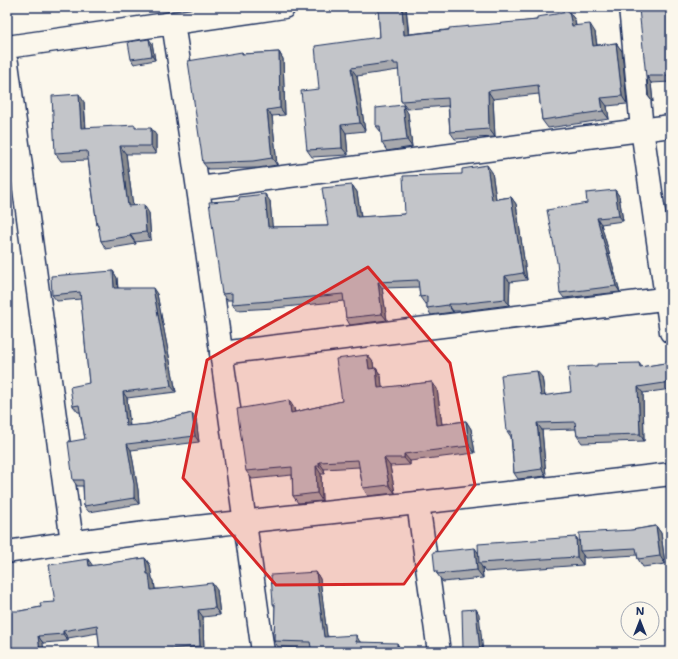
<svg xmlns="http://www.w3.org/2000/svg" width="678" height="659" font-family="'Shantell Sans',sans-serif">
<rect width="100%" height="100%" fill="#fbf7ec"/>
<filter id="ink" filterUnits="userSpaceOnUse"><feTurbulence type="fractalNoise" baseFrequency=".025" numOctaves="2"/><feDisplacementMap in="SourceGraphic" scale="8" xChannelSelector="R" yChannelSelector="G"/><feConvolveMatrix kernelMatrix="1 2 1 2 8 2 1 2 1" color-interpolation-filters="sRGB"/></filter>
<g filter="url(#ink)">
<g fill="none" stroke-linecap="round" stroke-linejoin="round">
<g stroke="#1b2f5e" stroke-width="25">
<g id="minor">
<polyline points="630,7 642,129 671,332"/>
<path d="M173,23C190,132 206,242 221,351C235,452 250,552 263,652"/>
<polyline points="7,47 284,7"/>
<polyline points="7,63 72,542"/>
<polyline points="199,188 671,126"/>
<polyline points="221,353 671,298"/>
<polyline points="418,503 439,652"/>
<path d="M7,552C143,531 280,518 417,503C502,494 586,484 671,474"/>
</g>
</g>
<use href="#minor" stroke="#fbf7ec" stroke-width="22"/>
</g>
<g fill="#a8a9ad" stroke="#1b2f5e">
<polygon points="378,7 406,7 409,34 537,20 569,12 575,20 576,26 595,32 597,45 616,43 622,51 627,104 607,106 609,119 548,128 542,120 539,94 493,99 495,137 455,139 450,132 448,106 407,109 401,101 399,71 398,70 357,76 365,131 346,133 348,155 312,157 307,150 319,89 380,37"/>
<polygon points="671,7 671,82 651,83 653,102 648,96 642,8"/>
<polygon points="152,43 155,60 134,64 131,59"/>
<polygon points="242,52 243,54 279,52 283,59 285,115 272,116 277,165 258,168 208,169 203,163"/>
<polygon points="84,102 86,128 137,128 156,135 156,154 126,154 133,206 149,213 151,240 135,242 136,244 106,249 101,241 99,228 97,225 88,160 61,161 55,153"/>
<polygon points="408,113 412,147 387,151 382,143 381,132 376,126"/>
<polygon points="492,172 496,199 511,197 516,204 527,280 510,282 509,305 463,311 453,311 453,312 431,315 427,308 427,303 425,304 420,297 419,287 382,288 387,320 350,325 346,318 344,301 275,308 237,310 232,304 232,300 227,300 222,294 270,201 272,227 328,226 352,185 357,192 361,217 405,214 462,174"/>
<polygon points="615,190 619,196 623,221 601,224 620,292 564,298 560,293 587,203"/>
<polygon points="113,271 117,278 118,288 157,294 176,392 127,398 130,426 149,424 192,413 196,419 199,442 131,450 138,490 139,504 89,512 84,506 83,486 77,486 73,480 85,439 80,412 78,412 73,406 89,383 81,299 57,301 52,295"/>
<polygon points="367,355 373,362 374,369 376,368 381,376 382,388 432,382 437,389 442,424 466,421 471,429 475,453 410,461 410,465 390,466 395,493 368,496 363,488 359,467 324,469 325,474 321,474 322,501 298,503 293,496 292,475 252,479 246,471 294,408 295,412 342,401"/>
<polygon points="671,362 671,389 643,393 644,441 582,443 577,436 576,429 542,430 546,476 518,479 514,473 511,437 507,431 542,377 545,396 571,392 639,363 642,367"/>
<polygon points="656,526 661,533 665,564 643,567 638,559 637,555 585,558 583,555 583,565 485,572 482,567 483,578 443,582 435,571 478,553 576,537 579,542 632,530"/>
<polygon points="145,558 150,565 152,578 154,581 155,589 217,590 220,615 203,617 204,652 100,652 98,633 68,638 68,641 43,643 20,611 41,607 55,602 93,566"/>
<polygon points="316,572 320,579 327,636 360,642 401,650 401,652 278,647 274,641 275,607 273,604"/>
</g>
<g fill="#888a8d" stroke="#1b2f5e">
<polygon points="402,7 406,7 409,42 404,35"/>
<polygon points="569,12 575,20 577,34 572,26"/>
<polygon points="590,24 595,32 598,54 593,46"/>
<polygon points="668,33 671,38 671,55"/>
<polygon points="149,39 152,43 155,60 152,56"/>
<polygon points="616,43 622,51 627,104 622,96"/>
<polygon points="279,52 283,59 285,115 280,108"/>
<polygon points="351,68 357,76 365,131 360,123"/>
<polygon points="647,76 651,83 653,102 648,96"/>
<polygon points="488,91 493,99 495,137 489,129"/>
<polygon points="79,94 84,102 86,136 81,128"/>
<polygon points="601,98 607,106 609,119 603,111"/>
<polygon points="403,105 408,113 412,147 407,140"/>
<polygon points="267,110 272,116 277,165 272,158"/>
<polygon points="341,125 346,133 348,155 342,148"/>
<polygon points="151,128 156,135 156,154 151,146"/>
<polygon points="120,146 126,154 134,214 128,206"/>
<polygon points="487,165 492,172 497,206 492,200"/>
<polygon points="352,185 357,192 362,224 357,217"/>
<polygon points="615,190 619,196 623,221 619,216"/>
<polygon points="265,194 270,201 273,234 268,227"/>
<polygon points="511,197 516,204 527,280 523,273"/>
<polygon points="144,205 149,213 151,240 146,232"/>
<polygon points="597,218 601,224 620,292 616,286"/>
<polygon points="130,234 135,242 136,244 130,236"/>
<polygon points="113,271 117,278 118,295 114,288"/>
<polygon points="505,276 510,282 509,305 505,299"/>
<polygon points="378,282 382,288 387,320 382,314"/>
<polygon points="153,288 157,294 176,392 171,386"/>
<polygon points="448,304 453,311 453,312 448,305"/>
<polygon points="7,311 10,330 7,326"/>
<polygon points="367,355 373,362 375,377 369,369"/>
<polygon points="376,368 381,376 383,396 378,388"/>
<polygon points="537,371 542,377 546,403 541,396"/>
<polygon points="432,382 437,389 443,432 437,425"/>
<polygon points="638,387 643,393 644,441 640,434"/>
<polygon points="123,392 127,398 130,432 126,426"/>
<polygon points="289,400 294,408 296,420 291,413"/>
<polygon points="192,413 196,419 199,442 195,436"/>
<polygon points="466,421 471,429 475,453 469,446"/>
<polygon points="537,423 542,430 546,476 542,469"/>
<polygon points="127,444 131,450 138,490 139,504 134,498"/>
<polygon points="404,454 410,461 410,465 404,458"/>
<polygon points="384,458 390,466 395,493 389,485"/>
<polygon points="319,462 324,469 325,474 319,466"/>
<polygon points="316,466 321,474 322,501 317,493"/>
<polygon points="656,526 661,533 665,564 660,556"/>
<polygon points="576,537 582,546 580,551 583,555 583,565 577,557"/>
<polygon points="475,548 481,557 479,563 482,567 483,578 477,570"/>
<polygon points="145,558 150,565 152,578 154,581 156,597 151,590 147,574"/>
<polygon points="88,559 93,566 89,566"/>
<polygon points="316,572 320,579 328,643 324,637"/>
<polygon points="212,583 217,590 220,615 215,608"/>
<polygon points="476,609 479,614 483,652 480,652"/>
<polygon points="198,610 203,617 204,652 200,646"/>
<polygon points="63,631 68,638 68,641 63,634"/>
<polygon points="356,635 360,642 361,649 356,642"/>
<polygon points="38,636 43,643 44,652 40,652"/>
<polygon points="397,643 401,650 401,652 397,652"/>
</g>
<g fill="#c3c5c9" stroke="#1b2f5e">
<polygon points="378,7 402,7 404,35 449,30 449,28 537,20 537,17 569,12 572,26 590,24 593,46 616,43 622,96 601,98 603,111 542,120 538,85 488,91 489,129 450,132 448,98 401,101 398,64 394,64 394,62 351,68 360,123 341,125 342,148 307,150 301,91 319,89 315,46 380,37"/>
<polygon points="642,7 671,7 671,32 668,33 671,55 671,74 663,76 647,76 648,96 639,9 642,8"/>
<polygon points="149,39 152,56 131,59 128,42"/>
<polygon points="242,52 242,54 279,52 280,108 267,110 272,158 253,161 203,163 188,61"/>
<polygon points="79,94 81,128 135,125 135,128 151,128 151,146 120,146 128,206 144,205 146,232 130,234 130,236 101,241 98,225 97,225 87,151 55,153 52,96"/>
<polygon points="403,105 407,140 382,143 380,126 376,126 376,108"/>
<polygon points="487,165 492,200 511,197 523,273 505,276 505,299 459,304 448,304 448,305 427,308 427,296 420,297 418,280 378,282 382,314 346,318 343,294 270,301 232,304 232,293 222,294 209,202 239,200 239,197 265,194 268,227 328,226 322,188 352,185 357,217 405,214 403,176 462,174 462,169"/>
<polygon points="615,190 619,216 597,218 616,286 560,293 557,262 547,210 587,203 586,193"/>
<polygon points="113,271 114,288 153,288 171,386 123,392 126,426 149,424 192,413 195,436 127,444 134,484 134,498 84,506 83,480 73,480 68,442 85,439 79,405 73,406 70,387 89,383 80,292 52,295 51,276"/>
<polygon points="367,355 369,369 376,368 378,388 432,382 437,425 466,421 469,446 404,454 404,458 384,458 389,485 363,488 358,460 319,462 319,466 316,466 317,493 293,496 292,467 246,471 237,409 289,400 291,413 342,401 336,359"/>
<polygon points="671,362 671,382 638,387 640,434 577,436 575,422 537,423 542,469 514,473 511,431 507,431 501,375 537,371 541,396 571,392 568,367 597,366 597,364 639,363 640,367"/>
<polygon points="656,526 660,556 638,559 636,548 580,551 579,533 632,530"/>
<polygon points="576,537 577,557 479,563 478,544"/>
<polygon points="475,548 477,570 437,574 437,571 435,571 433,552"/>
<polygon points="145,558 147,574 149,574 151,590 212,583 215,608 198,610 200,646 138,652 100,652 97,625 63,631 63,634 38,636 40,652 7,652 7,611 20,611 41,607 40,603 55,602 49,565 88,559 89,566"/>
<polygon points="316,572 324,637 356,635 356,642 397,643 397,652 312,652 310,642 274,641 275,604 273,604 271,575"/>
<polygon points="476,609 480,652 453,652 453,650 463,649 462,610"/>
</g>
</g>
<path fill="#d62828" fill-opacity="0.2" stroke="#d62828" stroke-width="3" stroke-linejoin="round" d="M368,267L450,363L475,485L404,584L276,585L183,478L207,360Z"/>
<rect width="678" height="659" fill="none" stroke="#fbf7ec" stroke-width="24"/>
<rect x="12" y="12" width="654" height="635" fill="none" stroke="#1b2f5e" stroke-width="1.5" filter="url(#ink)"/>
<g transform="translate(640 621)"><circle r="19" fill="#fbf7ec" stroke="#a1a7b3"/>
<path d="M0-3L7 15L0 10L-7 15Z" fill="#1b2f5e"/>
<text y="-6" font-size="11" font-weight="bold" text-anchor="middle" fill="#1b2f5e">N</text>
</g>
</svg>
